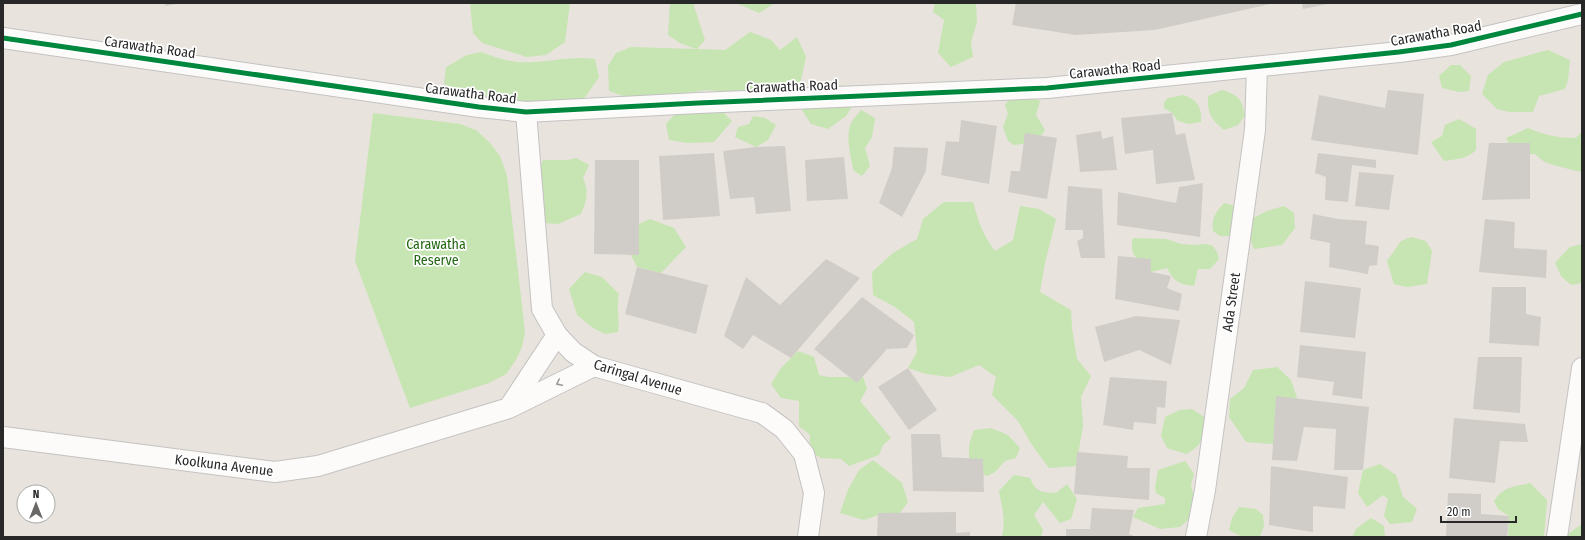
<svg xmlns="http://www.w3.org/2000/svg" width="1585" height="540" font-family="'Fira Sans Condensed',sans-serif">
<rect width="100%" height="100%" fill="#e8e3dc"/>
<g fill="#c6e5b2">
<polygon points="470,3 570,3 565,42 546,55 527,57 482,43 473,33"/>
<polygon points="670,3 694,3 694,6 705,40 697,49 725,50 750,32 771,40 780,50 797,37 806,57 801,80 790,98 707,90 635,100 609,91 608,66 616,53 631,47 696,49 680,43 668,35"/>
<polygon points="736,3 775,3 759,13"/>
<polygon points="935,3 976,3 977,22 971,42 973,57 951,67 938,53 944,20 933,12"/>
<polygon points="1548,50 1570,60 1568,80 1565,89 1539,96 1533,112 1509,112 1497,109 1482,94 1488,75 1504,62"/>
<path d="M481,52C492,56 505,61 517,62C544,64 568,55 595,59L599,77L586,96L566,118L479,107L464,93L444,84L446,67L467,55Z"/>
<polygon points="1451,65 1460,65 1471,76 1469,91 1459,92 1442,88 1439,76"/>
<polygon points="835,85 850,86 853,105 846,116 828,129 811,124 802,110 814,86"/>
<path d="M1222,90C1239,96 1241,98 1245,115L1238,125L1224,130C1211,119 1207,113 1208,96Z"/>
<polygon points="1027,95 1040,101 1036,115 1045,130 1036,142 1014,145 1008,141 1003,127 1008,114 1005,105 1011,98"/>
<path d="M1183,95C1197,99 1202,107 1201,122L1189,124L1178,121L1172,113L1164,108V102L1168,98Z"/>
<polygon points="720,109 732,121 714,142 688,143 669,140 666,124 677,112"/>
<path d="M861,110L875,118L872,137L865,148L870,166L862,176L854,171C851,160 846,137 850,126C851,121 858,114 861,110Z"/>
<polygon points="373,113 460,124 476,130 490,143 500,156 507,176 525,332 522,347 516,360 506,374 489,383 410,408 355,261"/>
<polygon points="753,116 765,118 776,125 768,140 756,147 735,137 738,127 749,124"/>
<path d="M1459,119L1476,129V150C1467,159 1456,159 1444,161L1431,142L1442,136L1445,125Z"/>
<path d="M1528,128C1545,135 1557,138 1576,138L1582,131V172C1579,172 1549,164 1545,162C1541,160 1538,156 1535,154H1515L1506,138Z"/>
<path d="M576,158L589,165L583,178C589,192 587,200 581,214L558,224L545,223L533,180L543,160H568Z"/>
<path d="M944,202H973C979,223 982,233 995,251L1013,240L1020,206L1039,209L1056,219L1045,263L1040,292L1071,310L1072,328L1077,359L1091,376L1081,397L1083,426L1076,466L1049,468L1032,445L1018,421L992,395L996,377L979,365L950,377L926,374L908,368L917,352L914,322L895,307L873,295L872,272L893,253L917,239L923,219Z"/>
<path d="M1224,203L1235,206V232L1230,236H1220L1213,231C1211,218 1216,212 1224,203Z"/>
<polygon points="1284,206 1294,213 1295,228 1282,245 1254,249 1247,231 1253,218 1267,211"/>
<polygon points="650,219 674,228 686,247 661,273 637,267 631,255 639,224"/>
<polygon points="1411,237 1426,241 1432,251 1427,284 1407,287 1394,284 1387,261 1401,241"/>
<path d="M1133,238L1166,239L1181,244L1195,245L1206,244L1213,246L1217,252L1219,259L1210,269H1198L1194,286C1178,284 1175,282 1167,268L1151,272C1140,262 1128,255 1133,238Z"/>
<polygon points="1582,244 1582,283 1571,285 1561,276 1555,263 1570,247"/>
<path d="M585,272L602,277L619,294C616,306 620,319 618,332L605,334L593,328L577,315L569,289Z"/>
<polygon points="798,351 814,357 819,375 828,377 863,377 867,389 860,401 891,438 883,445 879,455 849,466 841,459 821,458 809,451 810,435 799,426 799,401 781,398 771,384 781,368"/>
<polygon points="1277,367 1291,380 1297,398 1286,430 1273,444 1246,442 1229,417 1230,399 1244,388 1253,370"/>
<path d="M1192,409L1204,417C1204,436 1204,445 1186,454L1167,448L1161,436L1165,417L1180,410Z"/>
<path d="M991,428L1008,435L1020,448L1016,458L1005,461L995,472L987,476L972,470C968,453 967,447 974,430Z"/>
<polygon points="873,460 902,483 908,502 900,513 884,513 864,520 840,513 848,490 859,470"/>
<polygon points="1185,461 1194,474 1191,485 1193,493 1194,507 1189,519 1180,527 1160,529 1133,517 1138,508 1165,504 1165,498 1156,493 1155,488 1158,470"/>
<polygon points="1380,464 1396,475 1403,497 1417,509 1412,522 1390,524 1384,516 1388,499 1383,495 1367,507 1358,493 1363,470"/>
<path d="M1014,475L1030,478C1036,493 1042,492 1056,493L1067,484L1077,499L1071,519L1060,523L1043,502L1034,515L1043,530L1041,537H1002C1006,520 1002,507 999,491Z"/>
<path d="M1530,483L1547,500L1544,537H1508L1509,516L1498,509L1494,501C1504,486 1513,487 1530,483Z"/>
<polygon points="1239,507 1256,509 1263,515 1264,526 1260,536 1242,537 1229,530 1232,518"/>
<polygon points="1371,518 1384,526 1385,537 1352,537 1356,529"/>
<polygon points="1582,524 1582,537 1567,537 1568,534"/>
</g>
<g fill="#d0cdc8">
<polygon points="165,3 177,3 177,4 165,6"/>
<polygon points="1016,3 1270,3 1270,4 1155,30 1076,35 1012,25"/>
<polygon points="1302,3 1328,3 1328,4 1303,9"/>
<polygon points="1388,90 1424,94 1418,155 1311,140 1319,95 1385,108"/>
<polygon points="1172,113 1176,135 1185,133 1195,180 1156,184 1153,150 1125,154 1121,118"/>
<polygon points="961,120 997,126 989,184 941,175 946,141 959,142"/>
<polygon points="1101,131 1102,139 1113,136 1117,170 1080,172 1076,135"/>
<polygon points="1025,133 1057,138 1047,199 1008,192 1011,171 1020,171"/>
<polygon points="1489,143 1530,143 1530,199 1482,200"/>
<polygon points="785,146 791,211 756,214 754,197 730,199 723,151 756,147"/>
<polygon points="894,147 928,148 926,171 902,217 879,203 892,168"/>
<polygon points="714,153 720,216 663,220 659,156"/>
<polygon points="1318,153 1376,160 1376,168 1352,165 1348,202 1325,200 1326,177 1315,173"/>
<polygon points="844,157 848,199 807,201 805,160"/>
<polygon points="595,160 639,160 639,255 594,254"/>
<polygon points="1359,172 1394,175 1389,210 1355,206"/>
<polygon points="1203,183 1200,237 1117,225 1118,192 1176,203 1179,187"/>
<polygon points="1068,186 1102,189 1105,258 1081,258 1077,241 1083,238 1083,230 1065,230"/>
<polygon points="1313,214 1338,219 1367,221 1365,244 1379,246 1377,265 1369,266 1368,274 1329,267 1330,243 1310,239"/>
<polygon points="1485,219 1515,222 1514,248 1547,250 1546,278 1479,272"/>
<polygon points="1118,256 1151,259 1151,272 1171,276 1167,288 1182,294 1179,311 1115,299"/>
<polygon points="826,259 860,278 791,358 753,335 743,349 724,336 746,277 780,305"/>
<polygon points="637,267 708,285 696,334 625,314"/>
<polygon points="1305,281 1361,288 1355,338 1300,332"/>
<polygon points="1492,287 1526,287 1526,314 1541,317 1539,346 1489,343"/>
<polygon points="862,297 914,335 907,348 887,349 857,383 814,349"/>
<polygon points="1136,316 1180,320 1171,365 1139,350 1104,362 1095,327"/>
<polygon points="1300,345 1366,352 1362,399 1332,395 1334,382 1297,377"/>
<polygon points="1478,357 1522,357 1520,413 1473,409"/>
<polygon points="908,368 937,410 909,430 878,387"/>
<polygon points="1110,377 1167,381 1165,408 1157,407 1156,424 1134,422 1133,430 1103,425"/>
<polygon points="1276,396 1369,407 1363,470 1334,470 1336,429 1304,427 1297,461 1272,460"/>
<polygon points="1454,418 1525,424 1528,442 1500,441 1495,483 1449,478"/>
<polygon points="911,434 940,434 942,457 983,459 984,492 913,491"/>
<polygon points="1077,452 1128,456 1127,468 1150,468 1149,500 1074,494"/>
<polygon points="1271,466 1348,477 1345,509 1313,506 1313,532 1269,525"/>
<polygon points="1448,493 1481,494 1481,514 1509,516 1507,537 1446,537"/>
<polygon points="1092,508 1134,510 1129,534 1136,537 1066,537 1066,529 1090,529"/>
<polygon points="956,512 956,533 970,532 970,537 877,537 878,513"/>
</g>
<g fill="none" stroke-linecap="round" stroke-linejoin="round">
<g stroke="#c4c2c2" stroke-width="22">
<g id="minor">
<polyline points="3,38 479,107 526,112 698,103 1047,88 1399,52 1451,45 1582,14"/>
<polyline points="526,112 542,309 557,335 573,352 594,366 762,413 784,429 804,454 814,493 808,537"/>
<polyline points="510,406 557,335"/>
<polyline points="3,437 275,472 318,466 509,408 594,366"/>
<polyline points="1196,537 1205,490 1255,130 1257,67"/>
<polyline points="1557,537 1582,368"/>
</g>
</g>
<use href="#minor" stroke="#fcfbfa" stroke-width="20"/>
<g stroke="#fff" stroke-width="8">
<polyline id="cycleway" points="3,38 479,107 526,112 698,103 1047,88 1399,52 1451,45 1582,14"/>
</g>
<use href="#cycleway" stroke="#00873e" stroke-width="5"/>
</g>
<defs><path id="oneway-chevron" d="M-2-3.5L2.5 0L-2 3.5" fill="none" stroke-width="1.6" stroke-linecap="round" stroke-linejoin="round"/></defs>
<use stroke="#9d9c9c" href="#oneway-chevron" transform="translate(559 383) rotate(154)"/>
<g text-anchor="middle" stroke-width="3.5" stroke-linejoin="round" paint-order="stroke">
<g font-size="14" fill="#282828" stroke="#fff">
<text transform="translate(1436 33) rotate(-10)" y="5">Carawatha Road</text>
<text transform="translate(150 47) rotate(8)" y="5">Carawatha Road</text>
<text transform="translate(1115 69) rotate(-6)" y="5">Carawatha Road</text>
<text transform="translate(792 86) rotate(-2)" y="5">Carawatha Road</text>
<text transform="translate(471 93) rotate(7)" y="5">Carawatha Road</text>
<text transform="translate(1231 302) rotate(-82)" y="5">Ada Street</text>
<text transform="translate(638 377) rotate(17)" y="5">Caringal Avenue</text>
<text transform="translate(224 465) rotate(7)" y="5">Koolkuna Avenue</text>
</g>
<g font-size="14" fill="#236914" stroke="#fff">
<text x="436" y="249">Carawatha<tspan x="436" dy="16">Reserve</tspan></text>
</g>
</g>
<rect width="1585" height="540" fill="none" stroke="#282828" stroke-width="8"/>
<g transform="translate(36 504)"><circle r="19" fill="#ffffff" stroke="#a9a9a9"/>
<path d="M0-3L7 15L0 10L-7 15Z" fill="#6b6967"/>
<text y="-6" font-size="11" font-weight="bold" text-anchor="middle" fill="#282828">N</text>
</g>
<path d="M1441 516v6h75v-6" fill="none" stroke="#282828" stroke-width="2"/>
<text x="1447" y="516" font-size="12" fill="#282828" stroke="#ffffff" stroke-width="3" paint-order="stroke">20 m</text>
</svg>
